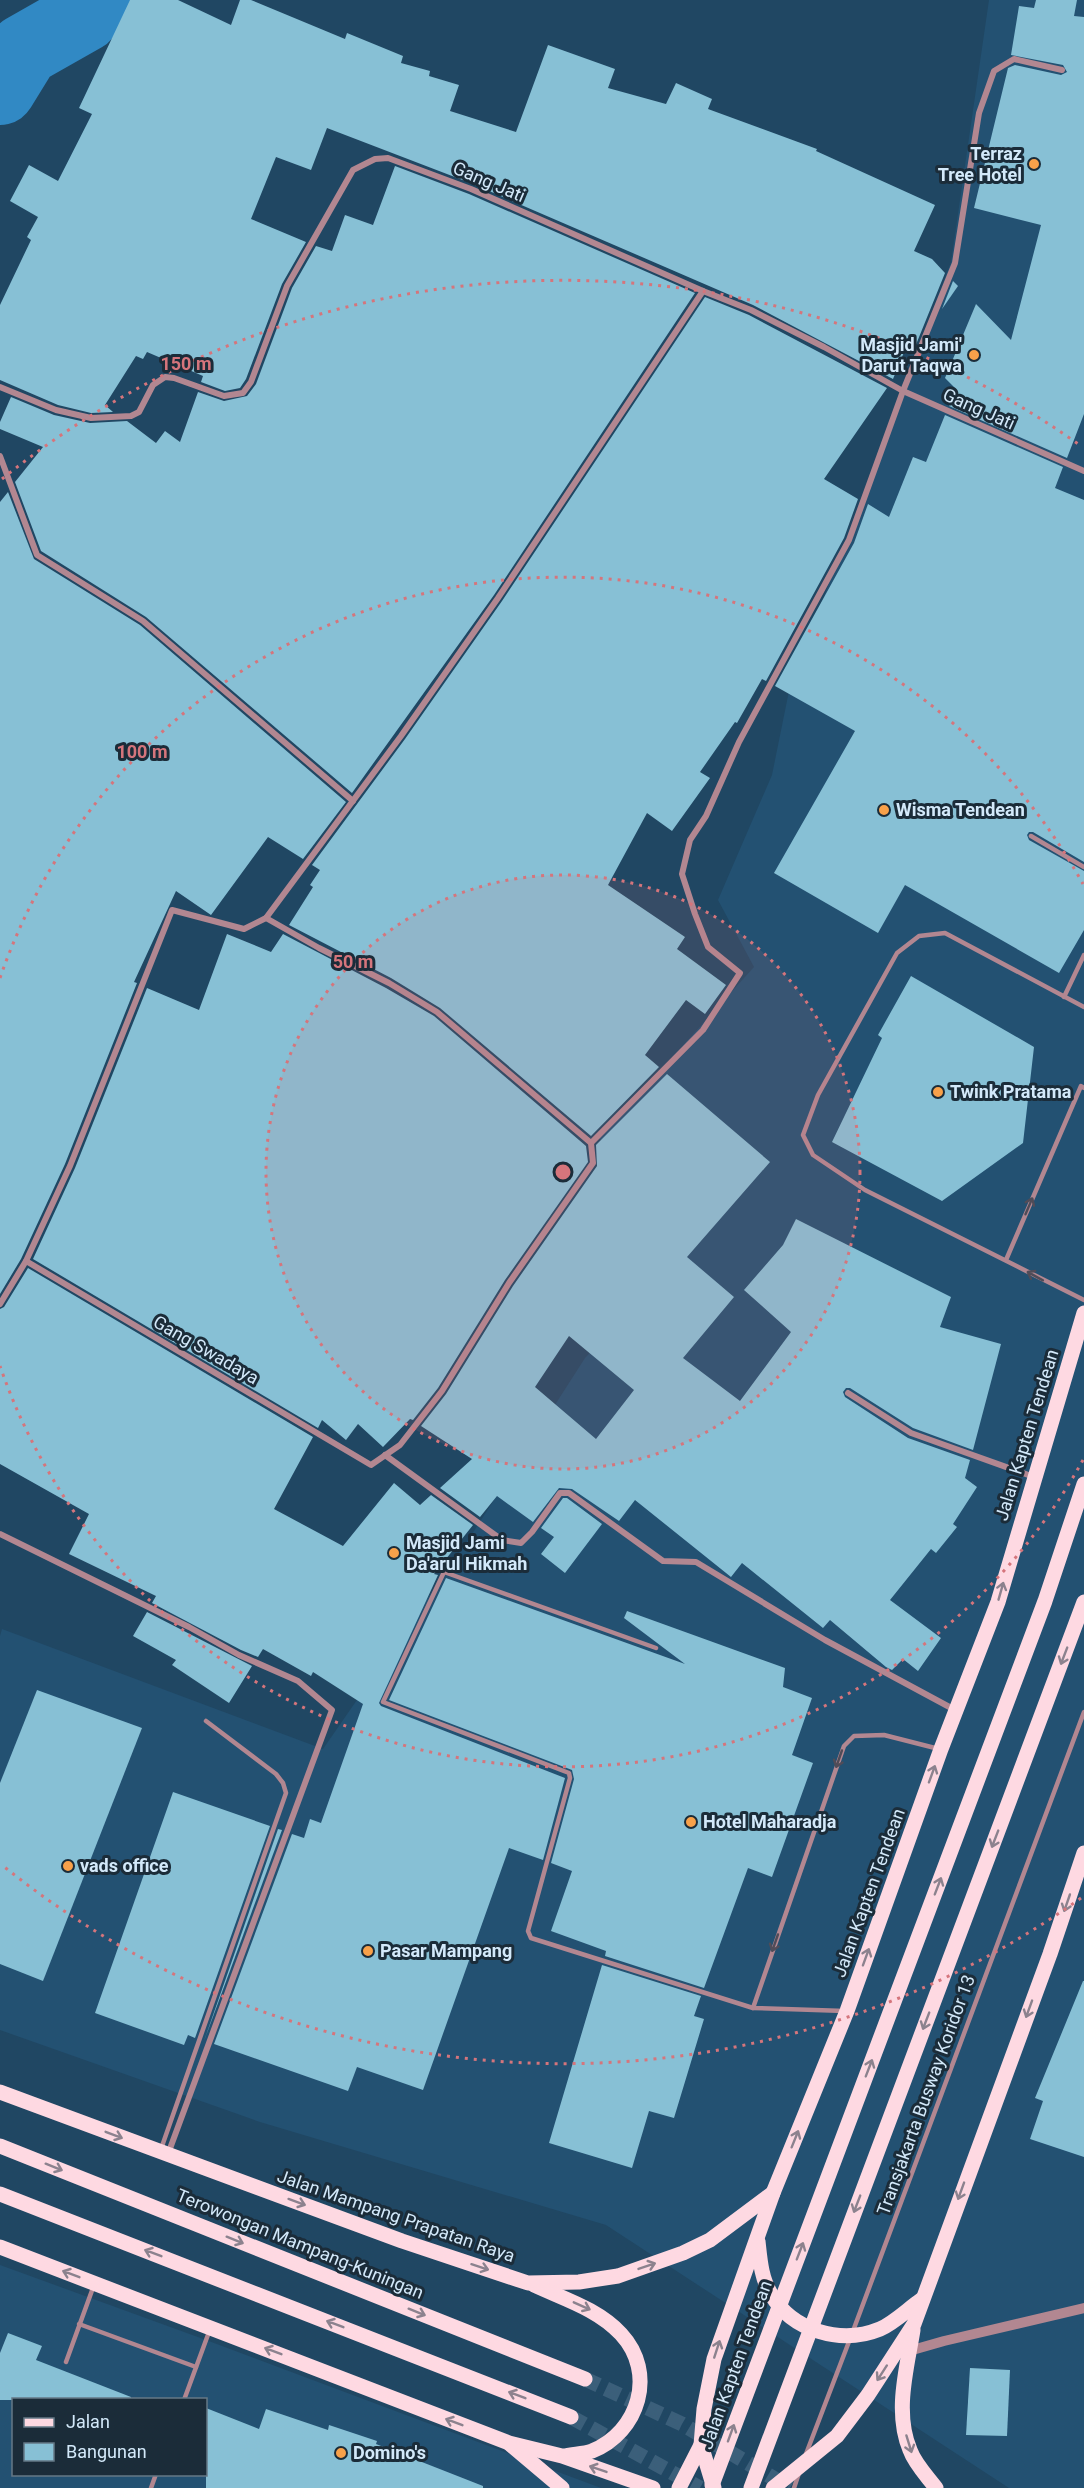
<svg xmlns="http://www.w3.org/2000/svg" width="1084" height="2488" font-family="Roboto,sans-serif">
<rect width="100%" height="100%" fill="#204763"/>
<g fill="#235172" fill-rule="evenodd">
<polygon points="989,0 1084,0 1084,2488 1009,2488 606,2225 260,2122 0,2030 0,1636 2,1629 323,1749 474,1531 585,1358 695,1243 599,1138 754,967 718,900 772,775 790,686 951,262"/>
<path d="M0,2265L206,2340L601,2488H0ZM14,2400H206V2474H14Z"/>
</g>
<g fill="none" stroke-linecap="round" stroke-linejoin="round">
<polyline stroke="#3189c4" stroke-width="72" points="0,89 24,50 84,16 97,0"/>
</g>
<g fill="#87c0d5" fill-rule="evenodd">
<polygon points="130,0 178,0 231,25 240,0 251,0 345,39 347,33 403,56 401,63 430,71 429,76 459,85 450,111 516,132 548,45 615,69 608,88 666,104 676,83 712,99 708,109 817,149 816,151 935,205 914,251 932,259 945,273 915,347 909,340 893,379 753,305 473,184 327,128 311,170 276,157 251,219 306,242 282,284 246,379 240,388 225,391 201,382 203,376 147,352 143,359 136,356 105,405 113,412 91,413 58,405 0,380 0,305 31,240 27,237 38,217 10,201 29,165 58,181 92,114 79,108"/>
<polygon points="1036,0 1077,0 1074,16 1084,17 1084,414 1067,458 949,406 956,389 945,378 976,304 1011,340 1041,225 974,208 1008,68 1015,65 1061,75 1067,72 1063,65 1011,55 1019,6 1034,8"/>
<polygon points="395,166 469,194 695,293 494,595 352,793 146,617 41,551 15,482 43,447 0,429 0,422 11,397 54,415 90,423 127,421 156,443 165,431 180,442 198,392 224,401 247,396 256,384 292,288 316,246 332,251 345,215 373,225"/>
<polygon points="953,281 958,286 942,309"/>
<polygon points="705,297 749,315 887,388 824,479 858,499 844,538 766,681 762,679 737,723 735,722 700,772 710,778 672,831 647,813 608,885 685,937 677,949 726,985 705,1014 686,1000 645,1055 659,1067 591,1136 440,1008 391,978 289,925 313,887 310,885 320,870 312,865 405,739 502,601"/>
<polygon points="945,415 1063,467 1055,488 1084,500 1084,862 1033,832 1029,832 1027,835 1029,840 1084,871 1084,930 1059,973 905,885 878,933 774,873 855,731 775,686 854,543 868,504 889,517 913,457 926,462"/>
<polygon points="8,492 34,559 140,625 346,802 303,859 268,837 211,915 176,891 134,982 137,983 65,1164 21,1259 0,1294 0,502"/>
<polygon points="227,934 271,952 283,934 386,988 434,1016 586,1146 588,1162 505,1280 438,1388 413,1420 410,1419 383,1447 358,1424 346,1440 322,1420 318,1428 33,1259 75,1168 147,988 199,1010"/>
<polygon points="911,976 1034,1047 1023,1143 942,1201 832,1142 882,1038 878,1035"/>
<path d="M667,1074L770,1162L687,1257L734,1297L683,1358L740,1401L791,1332L744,1290L783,1245L796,1219L951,1297L940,1327L1001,1344L973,1450L913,1428L850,1388H846L843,1392L845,1397L908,1438L970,1460L965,1478L977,1487L953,1524L957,1527L936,1553L931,1549L890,1600L941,1638L918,1671L903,1659L892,1670L886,1667L830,1620L823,1628L742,1563L731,1577L635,1500L619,1521L572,1489L559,1488L533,1522L497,1496L480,1517L440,1488L472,1459L421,1426L446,1394L513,1286L597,1166L596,1145ZM569,1336L634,1390L596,1439L535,1387Z"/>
<polygon points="28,1268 313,1437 274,1509 343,1546 394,1483 420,1505 431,1495 473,1525 434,1574 438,1575 379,1703 381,1706 565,1778 543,1860 509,1848 423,2090 357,2067 348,2091 214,2044 292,1834 304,1838 310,1819 321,1823 363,1704 313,1672 311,1676 263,1649 258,1657 241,1650 152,1603 156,1596 69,1554 89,1514 0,1464 0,1309 4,1307"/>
<polygon points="563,1498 567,1498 602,1524 565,1573 541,1554 554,1537 541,1528"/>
<polygon points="446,1578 685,1664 624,1618 627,1611 785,1668 783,1687 812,1698 792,1755 813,1763 772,1877 748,1868 704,1988 605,1956 606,1951 551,1931 572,1871 551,1863 574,1779 572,1770 389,1700"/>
<polygon points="147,1612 252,1666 229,1703 172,1665 176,1660 133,1636"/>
<polygon points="37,1690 142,1728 43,1981 0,1964 0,1783"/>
<polygon points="173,1792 270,1826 195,2038 188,2035 184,2045 95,2013"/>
<polygon points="278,1829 282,1830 204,2041"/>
<polygon points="602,1965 701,1996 694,2016 704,2019 674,2118 649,2111 632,2168 549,2143"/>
<polygon points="1083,1981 1084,1981 1084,2157 1030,2139 1043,2101 1035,2098"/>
<polygon points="8,2333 42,2346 36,2360 131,2397 131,2400 0,2400 0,2353"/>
<polygon points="970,2368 1010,2370 1007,2436 966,2435"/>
<polygon points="206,2408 259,2429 266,2409 328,2430 329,2425 377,2441 376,2444 483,2486 483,2488 206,2488"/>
</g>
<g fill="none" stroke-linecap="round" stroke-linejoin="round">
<g stroke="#3b5f7a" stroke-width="15" stroke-dasharray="15 8" stroke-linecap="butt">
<polyline points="585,2379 682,2424 790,2488"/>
<polyline points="571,2417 700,2488"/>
</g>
<g stroke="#b28791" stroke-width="4.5">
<polyline points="1031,836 1084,867"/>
<polyline points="1064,997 1084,955"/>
<polyline points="1084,1007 945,933 919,936 897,953 818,1095 803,1135 813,1155 865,1190 1084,1300"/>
<polyline points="1006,1260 1081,1086 1084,1088"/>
<polyline points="656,1648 444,1572 383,1702 569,1773 570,1778 528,1931 531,1938 753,2008 845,2011"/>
<polyline points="753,2008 844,1746 854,1736 884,1735 939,1749"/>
<polyline points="161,2149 286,1793 283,1783 276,1774 206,1721"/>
<polyline points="79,2324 196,2367"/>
<polyline points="853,2331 1084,1712"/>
<polyline points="66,2362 94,2285"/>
<polyline points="184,2400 209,2332"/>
<polyline points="806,2454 850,2339"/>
<polyline points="151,2488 156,2474"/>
<polyline points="794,2488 799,2473"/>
</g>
<g stroke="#b28791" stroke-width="6">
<polyline points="0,387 56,410 91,418 131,416 139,412 153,385 165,377 174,378 224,396 243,393 251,382 287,286 353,170 375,159 388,158 471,189 703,291 751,310 824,347 903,391 1084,471"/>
<polyline points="0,456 37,555 143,621 353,801"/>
<polyline points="266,918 319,948 389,983 437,1012 591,1143"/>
<polyline points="26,1261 371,1465 400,1445 442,1391 509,1283 593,1163 591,1143 703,1030 740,973 708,947 695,914 682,874 690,840 706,816 739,742 849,540 903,391 955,263 979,113 994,71 1014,59 1062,70"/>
<polyline points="0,1304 26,1261 70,1166 172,910 244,929 266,918 401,736 498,598 703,291"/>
<polyline points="848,1393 911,1433 1034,1477"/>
<polyline points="385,1455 502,1540 521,1543 532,1532 560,1493 569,1493 663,1561 696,1562 825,1640 955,1710"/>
<polyline points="0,1534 189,1627 239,1655 298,1681 332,1710 168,2154"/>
</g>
<polyline stroke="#b28791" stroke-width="10" points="909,2351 944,2341 1084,2308"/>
<g stroke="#fed9e2" stroke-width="15">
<polyline points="0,2092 402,2241 528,2283 579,2282 618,2276 683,2253 710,2240 773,2193"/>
<polyline points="0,2146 585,2379"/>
<polyline points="0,2194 571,2417"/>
<path d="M758,2241C760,2259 761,2278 771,2294C792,2331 841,2345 880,2329C894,2323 908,2309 921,2300"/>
<polyline points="0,2247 509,2443 562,2456 653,2488"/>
<path d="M534,2285C564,2299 598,2309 621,2334C657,2373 639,2432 592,2451C584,2454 573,2454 565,2456"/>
<path d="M913,2330C907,2368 894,2412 910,2450C915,2464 927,2476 936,2488"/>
<polyline points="511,2445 562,2488"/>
<polyline points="712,2485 1045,1601 1084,1484"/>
<polyline points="679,2488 701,2445"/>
<polyline points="714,2488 701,2445 704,2409 714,2359 773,2193 847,2011 941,1749 998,1602 1084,1313"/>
<polyline points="751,2488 1084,1602"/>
<polyline points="773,2488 837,2436 868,2395 914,2324 1050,1954 1084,1853"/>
</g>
</g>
<defs><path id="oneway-shaft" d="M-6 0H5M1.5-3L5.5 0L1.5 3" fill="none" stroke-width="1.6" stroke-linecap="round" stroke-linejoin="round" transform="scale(1.5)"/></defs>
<g stroke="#504c58">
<use href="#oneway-shaft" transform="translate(1029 1206) rotate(-67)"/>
<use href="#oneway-shaft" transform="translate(1035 1276) rotate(-151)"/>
<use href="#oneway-shaft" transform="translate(839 1759) rotate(109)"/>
<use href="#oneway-shaft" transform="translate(775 1943) rotate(109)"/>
</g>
<g stroke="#8c828e">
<use href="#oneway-shaft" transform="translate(1001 1591) rotate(-74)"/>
<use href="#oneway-shaft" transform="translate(1064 1656) rotate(111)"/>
<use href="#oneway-shaft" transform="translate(932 1774) rotate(-70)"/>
<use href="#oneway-shaft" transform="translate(995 1839) rotate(111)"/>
<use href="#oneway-shaft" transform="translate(938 1886) rotate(-69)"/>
<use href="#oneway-shaft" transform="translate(1067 1903) rotate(109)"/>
<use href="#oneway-shaft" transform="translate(866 1957) rotate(-70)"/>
<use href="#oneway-shaft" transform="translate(1029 2009) rotate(110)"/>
<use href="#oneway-shaft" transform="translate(926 2021) rotate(111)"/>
<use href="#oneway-shaft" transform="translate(869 2068) rotate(-69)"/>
<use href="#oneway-shaft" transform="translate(114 2135) rotate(21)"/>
<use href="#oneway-shaft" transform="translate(795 2139) rotate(-68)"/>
<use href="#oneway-shaft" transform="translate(54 2167) rotate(22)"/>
<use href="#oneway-shaft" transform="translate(961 2191) rotate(110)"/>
<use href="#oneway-shaft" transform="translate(297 2202) rotate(20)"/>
<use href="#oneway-shaft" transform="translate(857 2204) rotate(111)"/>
<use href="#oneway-shaft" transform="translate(235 2240) rotate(22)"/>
<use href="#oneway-shaft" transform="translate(800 2251) rotate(-69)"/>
<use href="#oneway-shaft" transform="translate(153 2253) rotate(-159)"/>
<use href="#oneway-shaft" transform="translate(647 2266) rotate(-19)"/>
<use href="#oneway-shaft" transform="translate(480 2267) rotate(18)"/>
<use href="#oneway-shaft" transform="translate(71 2274) rotate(-159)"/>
<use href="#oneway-shaft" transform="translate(582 2306) rotate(24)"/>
<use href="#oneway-shaft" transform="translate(417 2312) rotate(22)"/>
<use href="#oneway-shaft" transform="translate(335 2324) rotate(-159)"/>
<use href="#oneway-shaft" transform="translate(717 2349) rotate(-72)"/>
<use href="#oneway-shaft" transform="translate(273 2351) rotate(-159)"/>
<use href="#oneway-shaft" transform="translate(882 2373) rotate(123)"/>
<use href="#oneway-shaft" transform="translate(517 2395) rotate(-159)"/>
<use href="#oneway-shaft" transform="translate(454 2422) rotate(-159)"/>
<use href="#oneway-shaft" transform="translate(731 2433) rotate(-70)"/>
<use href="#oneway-shaft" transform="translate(909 2444) rotate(73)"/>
<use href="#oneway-shaft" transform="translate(598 2469) rotate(-161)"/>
</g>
<circle cx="563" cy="1172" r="297" fill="#d5757c" fill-opacity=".12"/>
<g fill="none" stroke="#d5757c" stroke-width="3" stroke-dasharray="3 6">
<circle cx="563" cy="1172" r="297"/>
<path d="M1083 1460A595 595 0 0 1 0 1366M0 978A595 595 0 0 1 1083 884"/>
<path d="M1081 1898A892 892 0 0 1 2 1865M2 479A892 892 0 0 1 1081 446"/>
</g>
<g fill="#f8a14a" stroke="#1b2c39" stroke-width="2">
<circle cx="1034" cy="164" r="6"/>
<circle cx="974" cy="355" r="6"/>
<circle cx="884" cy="810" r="6"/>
<circle cx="938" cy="1092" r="6"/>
<circle cx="394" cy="1553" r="6"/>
<circle cx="691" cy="1822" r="6"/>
<circle cx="68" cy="1866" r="6"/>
<circle cx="368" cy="1951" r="6"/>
<circle cx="341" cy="2453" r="6"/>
</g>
<g text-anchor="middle" stroke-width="6" stroke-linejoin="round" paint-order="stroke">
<g font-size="18" font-weight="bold" fill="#d3e9fa" stroke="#1b2c39" text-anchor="start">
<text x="1022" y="160" text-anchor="end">Terraz<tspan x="1022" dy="21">Tree Hotel</tspan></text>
<text x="962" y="351" text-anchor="end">Masjid Jami'<tspan x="962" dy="21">Darut Taqwa</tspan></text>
<text x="896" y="816">Wisma Tendean</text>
<text x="950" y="1098">Twink Pratama</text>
<text x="406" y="1549">Masjid Jami<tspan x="406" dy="21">Da'arul Hikmah</tspan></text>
<text x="703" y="1828">Hotel Maharadja</text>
<text x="80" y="1872">vads office</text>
<text x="380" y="1957">Pasar Mampang</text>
<text x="353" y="2459">Domino's</text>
</g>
<g font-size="18" fill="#d3e9fa" stroke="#1b2c39">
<text transform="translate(489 182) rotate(23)" y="6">Gang Jati</text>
<text transform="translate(979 409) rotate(24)" y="6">Gang Jati</text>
<text transform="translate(206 1350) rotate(30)" y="6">Gang Swadaya</text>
<text transform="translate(1027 1435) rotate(-73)" y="6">Jalan Kapten Tendean</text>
<text transform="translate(869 1893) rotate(-70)" y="6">Jalan Kapten Tendean</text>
<text transform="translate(926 2095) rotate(-70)" y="6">Transjakarta Busway Koridor 13</text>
<text transform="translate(396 2216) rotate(19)" y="6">Jalan Mampang Prapatan Raya</text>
<text transform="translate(300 2244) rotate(22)" y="6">Terowongan Mampang-Kuningan</text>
<text transform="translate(736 2365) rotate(-70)" y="6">Jalan Kapten Tendean</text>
</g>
</g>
<circle cx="563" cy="1172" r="9" fill="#d5757c" stroke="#1b2c39" stroke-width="3"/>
<g font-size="18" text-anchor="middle" font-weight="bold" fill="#d5757c" stroke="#1b2c39" stroke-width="6" stroke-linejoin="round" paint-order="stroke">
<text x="186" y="370">150 m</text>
<text x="142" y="758">100 m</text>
<text x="353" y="968">50 m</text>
</g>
<rect x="12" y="2398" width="195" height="78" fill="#1b2c39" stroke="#657886" stroke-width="1.5"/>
<rect x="24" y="2418" width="30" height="9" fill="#fed9e2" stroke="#657886" stroke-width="1.5"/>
<text x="66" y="2428" font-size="18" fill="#d3e9fa">Jalan</text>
<rect x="24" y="2443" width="30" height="18" fill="#87c0d5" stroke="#657886" stroke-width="1.5"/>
<text x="66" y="2458" font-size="18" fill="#d3e9fa">Bangunan</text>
</svg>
